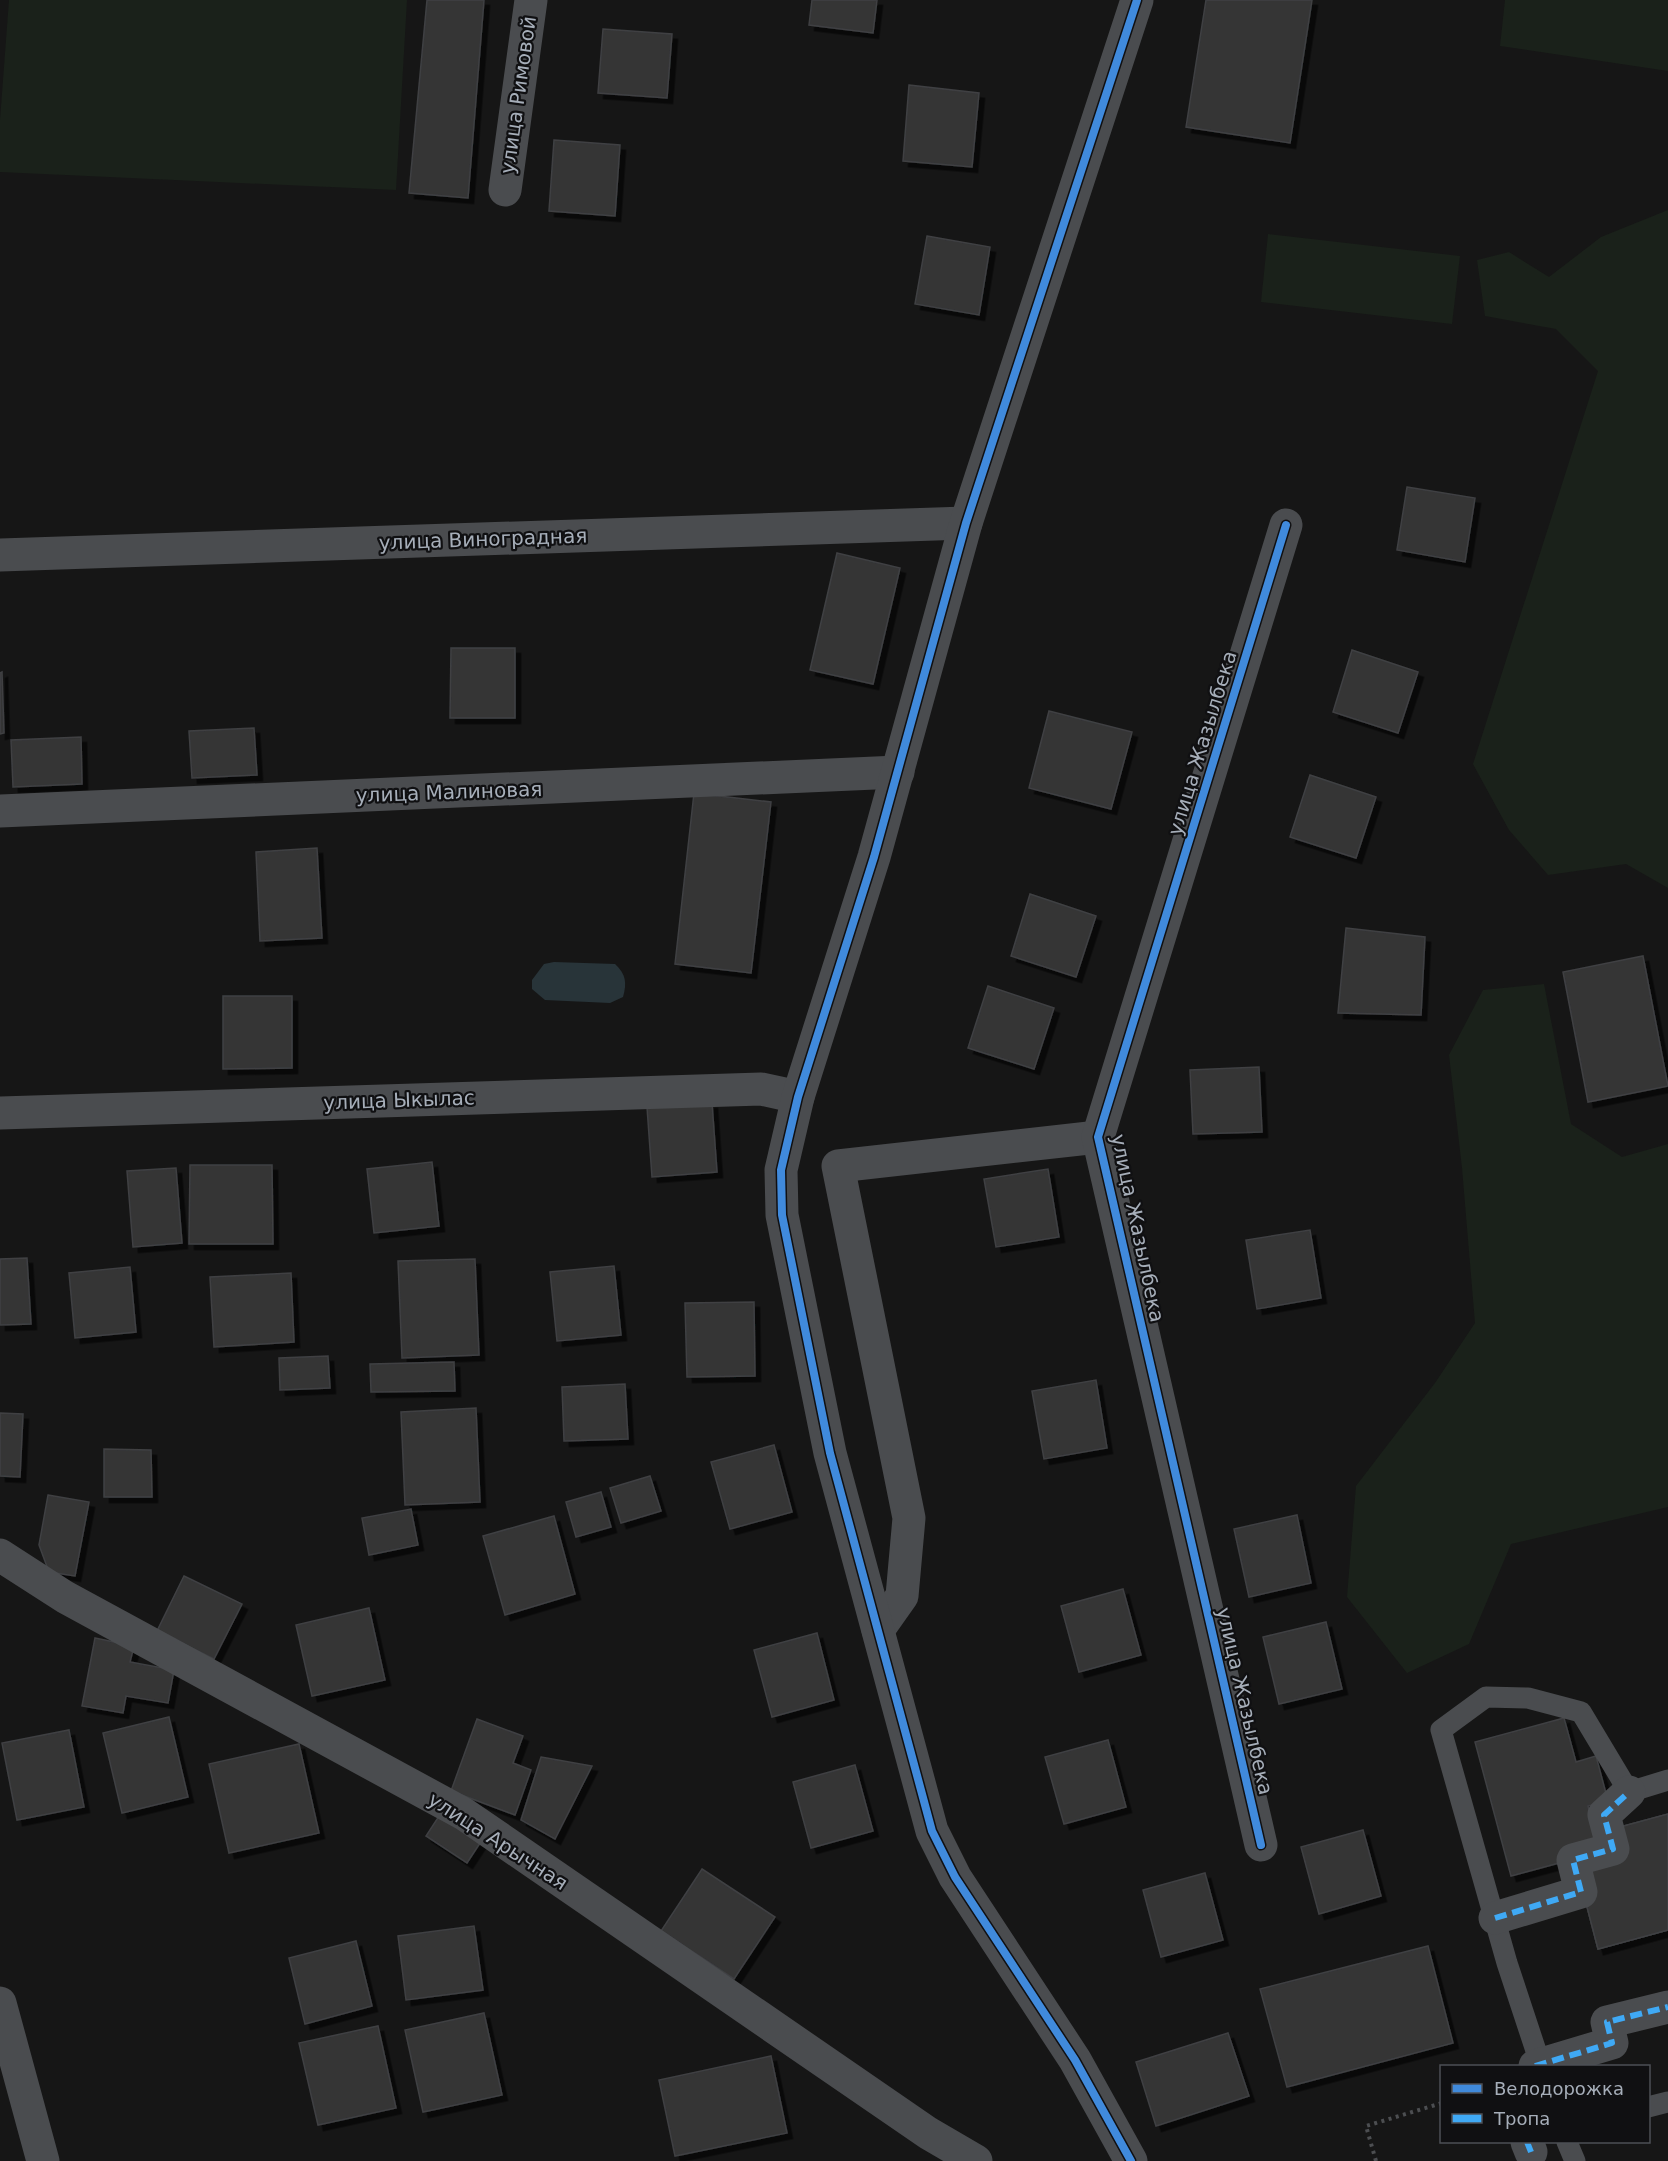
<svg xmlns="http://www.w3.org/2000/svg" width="1668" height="2161" font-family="'DejaVu Sans',sans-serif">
<defs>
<filter id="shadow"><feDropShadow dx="5.5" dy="5.5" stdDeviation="0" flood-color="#0009"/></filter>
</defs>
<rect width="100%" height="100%" fill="#161616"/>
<g fill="#1a211a">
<polygon points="9,0 407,0 396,190 0,172 0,120"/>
<polygon points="1505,0 1668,0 1668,71 1500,46"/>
<polygon points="1668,210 1668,888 1626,864 1548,875 1509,830 1473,764 1598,371 1556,329 1485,316 1477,260 1509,252 1549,277 1601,237"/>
<polygon points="1268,234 1460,256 1452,324 1261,302"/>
<polygon points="1544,984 1571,1124 1622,1157 1668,1144 1668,1507 1511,1544 1469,1644 1407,1673 1347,1597 1356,1486 1435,1383 1475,1323 1462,1168 1449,1055 1483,990"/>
</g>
<path fill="#283439" d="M554,962L615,964C626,974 627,983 623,997L610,1003L545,1000L532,989V980L544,964Z"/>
<g fill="#343436" stroke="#3f4043" stroke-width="1.5" filter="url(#shadow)">
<polygon points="427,0 484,0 468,198 409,193"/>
<polygon points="812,0 877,0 873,33 809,25"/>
<polygon points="1206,0 1312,0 1290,143 1186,127"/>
<polygon points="603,29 672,34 667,98 598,93"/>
<polygon points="909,85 979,93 972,167 903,161"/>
<polygon points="554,140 620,145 615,216 549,211"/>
<polygon points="927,236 990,247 979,315 915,304"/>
<polygon points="1407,487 1475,498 1465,562 1397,550"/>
<polygon points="837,553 900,568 873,684 810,670"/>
<polygon points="451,648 515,648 515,718 450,718"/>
<polygon points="1352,650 1418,672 1398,733 1333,712"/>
<polygon points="2,672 4,733 0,734 0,673"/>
<polygon points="1049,711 1132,732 1111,809 1029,788"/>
<polygon points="254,728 257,775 192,778 189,731"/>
<polygon points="81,737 82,784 13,787 11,740"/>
<polygon points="1310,775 1376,797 1356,858 1290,837"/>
<polygon points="694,793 771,802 751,973 675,964"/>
<polygon points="317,848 322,938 260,941 256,852"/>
<polygon points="1030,894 1096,916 1076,977 1011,956"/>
<polygon points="1346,928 1425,937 1421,1015 1338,1013"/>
<polygon points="1643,956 1668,1086 1588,1102 1563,972"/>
<polygon points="988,986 1054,1008 1034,1069 968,1048"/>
<polygon points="223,996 292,996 292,1068 223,1069"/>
<polygon points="1259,1067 1262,1132 1193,1134 1190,1070"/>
<polygon points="712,1103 717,1172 652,1177 647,1107"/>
<polygon points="432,1162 439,1226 374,1233 367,1169"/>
<polygon points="190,1165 272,1165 273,1244 189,1244"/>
<polygon points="176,1168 182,1243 133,1247 127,1171"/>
<polygon points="1048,1169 1059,1237 996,1247 984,1179"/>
<polygon points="1310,1230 1321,1298 1257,1309 1246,1240"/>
<polygon points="27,1258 31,1324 0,1325 0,1259"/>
<polygon points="475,1259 479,1355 402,1358 398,1261"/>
<polygon points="614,1266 621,1335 557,1341 550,1272"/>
<polygon points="130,1267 136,1332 75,1338 69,1273"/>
<polygon points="291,1273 294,1342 214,1347 210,1277"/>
<polygon points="754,1302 755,1376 687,1377 685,1303"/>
<polygon points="328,1356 330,1388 280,1390 279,1358"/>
<polygon points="454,1362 455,1391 371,1392 370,1364"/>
<polygon points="1096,1380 1107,1448 1044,1459 1032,1391"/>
<polygon points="625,1384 628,1439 564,1441 562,1387"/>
<polygon points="476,1408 480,1502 405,1505 401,1412"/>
<polygon points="0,1413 23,1414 20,1477 0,1476"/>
<polygon points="774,1445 792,1512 730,1529 711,1462"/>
<polygon points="104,1449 151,1450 152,1497 104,1497"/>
<polygon points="650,1476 661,1511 621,1523 610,1488"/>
<polygon points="601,1492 611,1527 576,1537 566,1502"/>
<polygon points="48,1495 89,1502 75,1576 49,1572 39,1545"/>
<polygon points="411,1509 418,1545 369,1555 362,1518"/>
<polygon points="1297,1515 1311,1583 1249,1597 1234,1529"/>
<polygon points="554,1516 575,1594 505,1615 483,1536"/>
<polygon points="184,1576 242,1604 214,1659 157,1631"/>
<polygon points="1123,1589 1141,1655 1079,1672 1061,1606"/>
<polygon points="369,1608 385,1680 312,1696 296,1625"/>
<polygon points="1326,1622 1342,1689 1279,1704 1263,1637"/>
<polygon points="817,1633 834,1700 772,1717 754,1650"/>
<polygon points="95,1638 134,1646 130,1662 174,1670 168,1703 126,1696 123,1713 82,1706"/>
<polygon points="169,1717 188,1797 122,1813 103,1733"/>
<polygon points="1564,1718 1576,1762 1596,1756 1608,1801 1588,1806 1600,1852 1511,1876 1475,1742"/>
<polygon points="477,1719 523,1736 513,1763 531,1770 515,1815 451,1791"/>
<polygon points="69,1730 84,1807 17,1820 2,1743"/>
<polygon points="1108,1740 1126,1807 1064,1824 1045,1757"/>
<polygon points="299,1744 319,1833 229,1853 209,1764"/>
<polygon points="541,1757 592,1766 555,1839 521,1820"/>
<polygon points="855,1765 873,1831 811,1848 793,1782"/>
<polygon points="443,1810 484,1837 467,1863 426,1836"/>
<polygon points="1668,1814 1668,1930 1598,1949 1575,1861 1620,1827"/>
<polygon points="1668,1814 1668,1930 1598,1949 1575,1861 1620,1827"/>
<polygon points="1363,1830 1381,1896 1319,1914 1301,1847"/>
<polygon points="702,1869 775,1917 734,1979 661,1931"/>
<polygon points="1205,1873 1223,1940 1161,1957 1143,1890"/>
<polygon points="474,1926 483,1990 406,2000 398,1936"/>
<polygon points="356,1941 372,2006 305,2024 289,1958"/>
<polygon points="1428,1946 1453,2043 1287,2087 1260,1989"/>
<polygon points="484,2013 502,2095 423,2112 405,2030"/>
<polygon points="378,2026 396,2108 318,2125 299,2043"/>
<polygon points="1228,2033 1249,2096 1156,2126 1136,2062"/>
<polygon points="771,2056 787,2133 675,2156 659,2080"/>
</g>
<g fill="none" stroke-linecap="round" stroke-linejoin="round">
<polyline stroke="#4c4e51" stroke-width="4" stroke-dasharray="3 4.5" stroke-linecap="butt" points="1376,2161 1366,2126 1442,2103"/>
<g stroke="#4a4c4f" stroke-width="21">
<polyline points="1541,2066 1507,1963 1441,1730 1486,1697 1528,1698 1581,1712 1629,1792 1668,1780"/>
<polyline points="1648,2107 1668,2102"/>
<polyline points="1567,2142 1575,2161"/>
</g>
<g stroke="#4a4c4f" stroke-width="33">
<polyline points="505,190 531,0"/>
<polyline points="0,555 966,523"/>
<polyline points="0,811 898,772"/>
<polyline points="0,1113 761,1089 798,1097"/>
<polyline points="0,1555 65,1597 464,1814 928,2133 976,2161"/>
<polyline points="878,1630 902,1596 909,1518 838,1166 1098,1137"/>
<polyline points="1261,1845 1098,1137 1286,525"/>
<polyline points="1495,1918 1581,1892 1573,1860 1613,1849 1604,1815 1629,1792"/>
<polyline points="0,2003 43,2161"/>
<polyline points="1535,2066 1612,2043 1607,2022 1668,2007"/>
<polyline points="1527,2142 1531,2152"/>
<polyline points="1131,2161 1075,2060 955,1877 932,1831 830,1453 782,1215 781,1170 798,1097 874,857 966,523 1137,0"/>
</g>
<g stroke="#3fa9f5" stroke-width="6" stroke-dasharray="12 6" stroke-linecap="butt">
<polyline points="1495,1918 1581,1892 1573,1860 1613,1849 1604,1815 1629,1792"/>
<polyline points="1535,2066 1612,2043 1607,2022 1668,2007"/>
<polyline points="1527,2142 1531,2152"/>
</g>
<g stroke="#101012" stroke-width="11">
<g id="cycleway">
<polyline points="1261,1845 1098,1137 1286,525"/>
<polyline points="1131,2161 1075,2060 955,1877 932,1831 830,1453 782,1215 781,1170 798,1097 874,857 966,523 1137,0"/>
</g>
</g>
<use href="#cycleway" stroke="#408adc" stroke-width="8"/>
</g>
<g text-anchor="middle" stroke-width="4.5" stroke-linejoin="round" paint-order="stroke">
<g font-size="20" fill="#a6aeb9" stroke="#101012">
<text transform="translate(518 95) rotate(-82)" y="7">улица Римовой</text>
<text transform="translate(483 539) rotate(-2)" y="7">улица Виноградная</text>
<text transform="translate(1202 743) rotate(-73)" y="7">улица Жазылбека</text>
<text transform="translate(449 792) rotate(-2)" y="7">улица Малиновая</text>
<text transform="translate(399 1100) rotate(-2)" y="7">улица Ыкылас</text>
<text transform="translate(1138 1228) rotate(78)" y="7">улица Жазылбека</text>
<text transform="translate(1245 1701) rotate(77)" y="7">улица Жазылбека</text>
<text transform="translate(498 1841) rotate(33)" y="7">улица Арычная</text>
</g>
</g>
<rect x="1440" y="2065" width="210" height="78" fill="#101012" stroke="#4c4f55" stroke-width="1.5"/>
<rect x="1452" y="2084" width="30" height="9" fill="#408adc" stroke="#4c4f55" stroke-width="1.5"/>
<text x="1494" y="2095" font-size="18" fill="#a6aeb9">Велодорожка</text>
<rect x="1452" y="2114" width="30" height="9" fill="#3fa9f5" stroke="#4c4f55" stroke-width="1.5"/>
<text x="1494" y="2125" font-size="18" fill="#a6aeb9">Тропа</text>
</svg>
